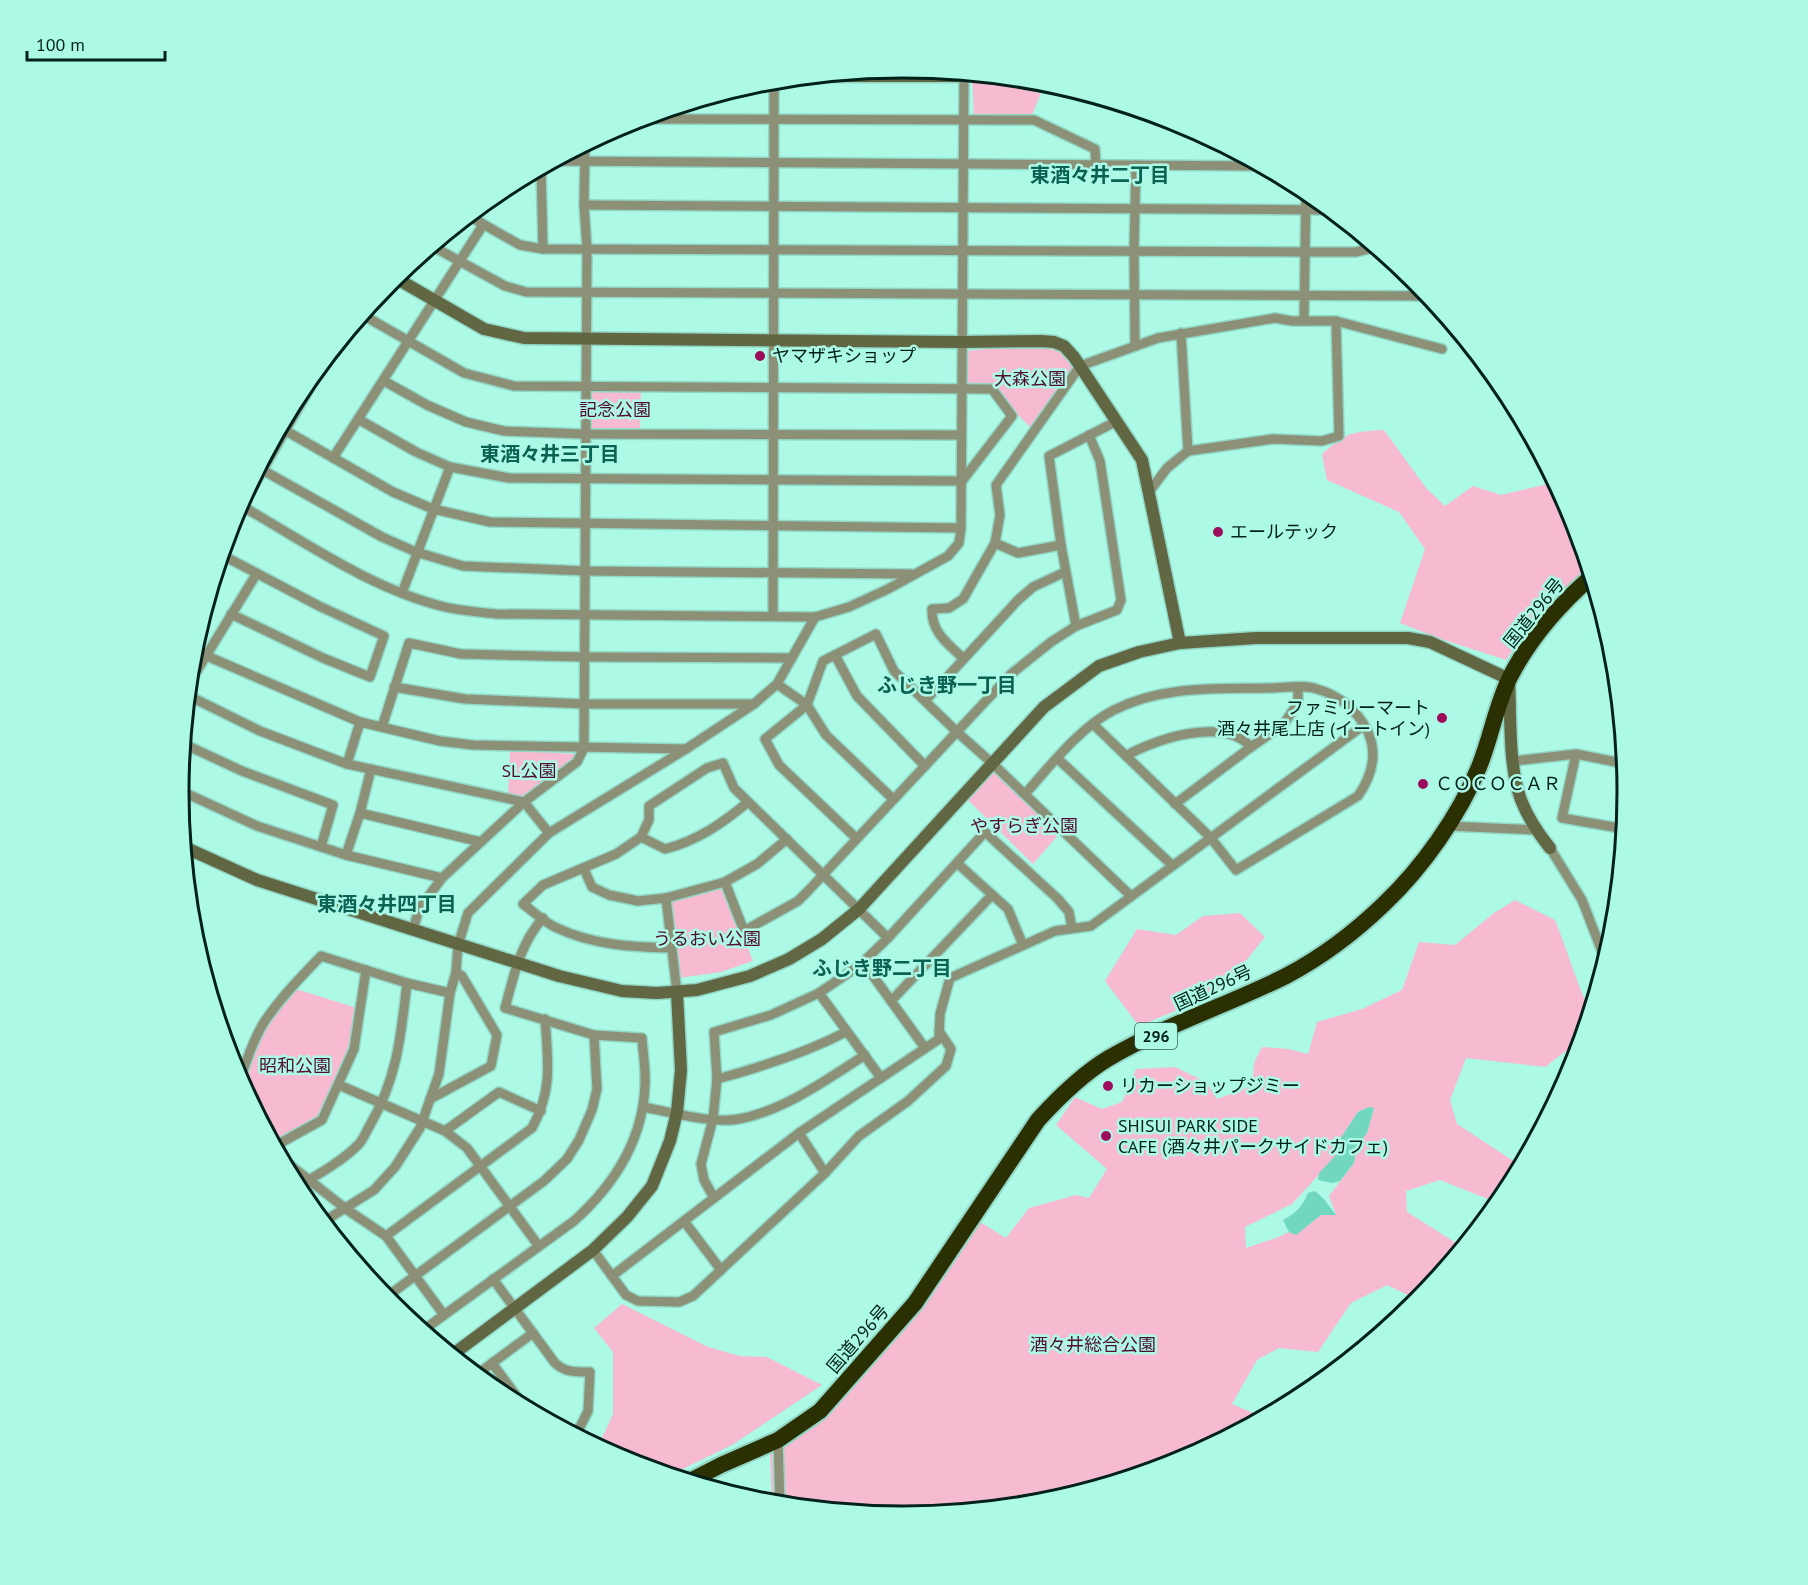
<svg xmlns="http://www.w3.org/2000/svg" width="1808" height="1585" font-family="'PT Sans','Noto Sans JP',sans-serif">
<rect width="100%" height="100%" fill="#acf9e5"/>
<g fill="#f6bbd0" fill-rule="evenodd">
<polygon points="972,74 995,76 1041,94 1031,117 974,117"/>
<polygon points="1050,342 1080,366 1034,431 992,389 967,383 967,351"/>
<polygon points="590,391 641,391 640,428 590,429"/>
<path d="M1384,430L1426,488L1445,506L1473,486L1501,495L1556,482L1574,515L1590,570L1544,604L1506,660L1438,638L1400,623L1425,549L1399,512L1327,480L1322,454C1347,432 1351,432 1384,430Z"/>
<polygon points="510,750 576,754 575,762 524,801 508,797"/>
<polygon points="993,768 1061,832 1033,864 967,799"/>
<polygon points="723,886 753,961 721,972 678,978 669,900"/>
<path d="M1515,900L1555,920C1568,951 1576,983 1591,1013L1583,1038L1545,1067L1466,1058L1450,1100L1457,1124L1521,1166V1169L1510,1190L1498,1203L1440,1180L1406,1191L1407,1212L1456,1243L1462,1250L1420,1301L1387,1285L1351,1303L1318,1352L1279,1348L1257,1360L1232,1404L1265,1418L1181,1462L1045,1504L904,1517L772,1504L770,1454L809,1424L899,1333L980,1222L1006,1238L1029,1208L1076,1195L1089,1198L1107,1169L1056,1125L1075,1097L1102,1109L1122,1102L1136,1069L1175,1067L1206,1082L1217,1099L1252,1086L1254,1063L1262,1047L1288,1049L1308,1054L1317,1022L1362,1009L1402,990L1419,942L1455,945L1494,913ZM1369,1107L1374,1109L1367,1133L1357,1145L1354,1163L1329,1196L1336,1215H1321L1296,1235L1289,1232L1276,1238L1246,1248L1245,1227L1292,1204L1336,1156L1340,1139L1358,1112Z"/>
<polygon points="1240,913 1265,937 1221,992 1139,1026 1105,981 1137,929 1176,935 1203,916"/>
<path d="M296,989L357,1008L352,1048L320,1118L274,1144L242,1084C256,1044 267,1020 296,989Z"/>
<polygon points="622,1304 708,1347 740,1356 767,1357 822,1385 732,1445 670,1475 626,1462 598,1447 613,1414 613,1352 594,1328"/>
</g>
<g fill="#71d8bf">
<polygon points="1369,1107 1374,1108 1367,1133 1357,1145 1354,1163 1340,1181 1332,1183 1318,1180 1319,1173 1336,1155 1340,1139 1358,1112"/>
<path d="M1315,1191L1324,1199L1336,1215H1321L1296,1235L1289,1232L1283,1220C1296,1213 1302,1207 1308,1193Z"/>
</g>
<g fill="none" stroke-linecap="round" stroke-linejoin="round">
<polyline stroke="#71d8bf" stroke-width="3" points="1179,122 1192,135 1207,136"/>
<g stroke="#91d6c5" stroke-width="12">
<g id="street">
<polyline points="640,119 1034,120 1095,149 1096,166"/>
<polyline points="555,161 1262,166"/>
<polyline points="541,168 543,249"/>
<polyline points="584,205 1331,210"/>
<polyline points="469,216 520,245 543,249 1306,252 1356,252 1377,247"/>
<polyline points="432,246 505,286 526,292 1430,296"/>
<polyline points="1304,321 1306,189"/>
<polyline points="1181,333 1188,451"/>
<polyline points="1135,345 1134,251 1136,165"/>
<polyline points="384,381 427,405 466,422 504,431 585,434 961,435"/>
<polyline points="358,419 416,452 450,467 509,478 962,481 1012,416 992,389 514,386 464,373 363,315"/>
<polyline points="281,428 393,492 433,509 490,522 961,528"/>
<polyline points="333,458 483,225"/>
<polyline points="259,468 382,537 416,552 463,566 586,571 911,574"/>
<polyline points="1149,492 1167,468 1188,451 1273,439 1322,441 1339,436 1336,321"/>
<path d="M240,505C305,542 371,589 445,607C462,611 479,612 496,614L815,617L849,607L888,589L948,556L959,543L961,528L964,73"/>
<polyline points="231,525 328,356"/>
<polyline points="995,543 1018,553 1061,545"/>
<polyline points="222,555 319,606 384,636 370,677 323,658 231,614"/>
<polyline points="402,593 450,467"/>
<polyline points="773,616 774,80"/>
<polyline points="1076,626 1061,545 1049,456 1115,422"/>
<polyline points="193,650 360,722 440,741 473,745 686,749"/>
<polyline points="835,655 857,696 925,766"/>
<path d="M963,658C948,644 931,632 932,609L949,608L963,599L995,543L1000,515L996,485L1080,366L1158,338L1275,318L1292,321H1336L1442,349"/>
<polyline points="190,682 257,573"/>
<polyline points="777,684 807,705 826,735 893,799"/>
<polyline points="394,687 465,699 585,704 754,704"/>
<polyline points="189,696 260,731 347,764 524,802 549,833"/>
<polyline points="926,700 1018,600 1033,587 1065,572"/>
<polyline points="382,727 409,643 461,654 585,657 792,658"/>
<polyline points="184,744 242,771 333,805 321,847"/>
<polyline points="1576,754 1562,818 1625,829"/>
<path d="M1126,756C1155,739 1224,716 1251,747"/>
<polyline points="1057,758 1172,865"/>
<polyline points="1514,761 1576,754 1626,764"/>
<polyline points="347,764 360,722"/>
<polyline points="179,790 257,826 346,855 442,878"/>
<path d="M1025,794C1050,766 1080,727 1114,710C1163,685 1218,689 1271,688C1285,688 1304,684 1317,689C1339,695 1358,711 1368,732C1378,755 1372,776 1358,796L1236,870L1210,837L1093,724"/>
<polyline points="1175,804 1251,747 1283,725 1298,703 1298,688"/>
<polyline points="360,813 481,842"/>
<polyline points="1448,826 1536,830"/>
<path d="M641,837L665,849C697,841 723,823 748,802"/>
<polyline points="856,838 779,765 765,739 807,705 823,661 876,634 894,671 957,732 992,763 1131,896"/>
<polyline points="1550,848 1582,900 1606,962"/>
<polyline points="346,855 360,813 371,769"/>
<polyline points="957,863 1008,909 1023,945"/>
<polyline points="584,869 592,887 609,895 638,901 666,898 725,882 757,864 787,839"/>
<polyline points="725,882 744,931 798,901 808,891 1011,674 1051,642 1076,626 1117,610 1121,600 1100,461 1089,435"/>
<polyline points="666,898 677,993"/>
<polyline points="413,930 419,909 442,878 524,802 577,762 584,748 587,249 584,205 585,145"/>
<path d="M670,948C632,947 593,945 557,928C545,923 534,912 523,904L543,885L616,854L641,837L649,820V806L707,768L723,763L734,788L888,938"/>
<polyline points="863,962 925,1048"/>
<polyline points="819,993 881,1078"/>
<polyline points="891,1001 992,895"/>
<path d="M717,1079C762,1067 805,1053 846,1032"/>
<path d="M240,1080C246,1061 253,1041 263,1024C279,999 301,977 321,956L407,983L450,993"/>
<polyline points="339,1085 445,1131 467,1148 538,1245"/>
<polyline points="430,1099 491,1066 497,1035 462,976 456,972"/>
<path d="M643,1107C671,1112 711,1124 739,1119C783,1111 828,1079 865,1055"/>
<polyline points="445,1131 499,1092 541,1111"/>
<polyline points="275,1146 322,1120 354,1049 366,970"/>
<polyline points="281,1158 346,1209 386,1236 444,1315"/>
<polyline points="825,1173 859,1136 908,1101 946,1066 951,1049 939,1031"/>
<path d="M297,1187C317,1175 341,1162 358,1145C363,1140 366,1132 370,1125C397,1079 401,1036 407,983"/>
<polyline points="714,1198 704,1180 701,1164 713,1119 717,1079 714,1032 771,1015 819,993 860,965 888,938 985,832 1058,899 1069,912 1072,928"/>
<polyline points="684,1221 721,1270"/>
<polyline points="323,1222 374,1190 395,1167 420,1128 439,1074 450,993 456,972 458,945 468,913 549,833 686,749 754,704 777,684 815,617"/>
<path d="M386,1236L532,1128C553,1090 548,1061 545,1019"/>
<polyline points="593,1250 626,1295 638,1301 679,1302 693,1296 825,1173 799,1133"/>
<polyline points="612,1276 799,1133 939,1039 940,1014 950,978 1055,931 1091,926 1364,725"/>
<path d="M493,1279L555,1363C566,1373 576,1372 590,1372L588,1411L576,1435"/>
<polyline points="385,1298 544,1181 567,1159 579,1140 592,1110 597,1089 594,1035"/>
<path d="M422,1331L574,1221C614,1185 643,1140 645,1085C646,1070 643,1054 642,1038L594,1035L505,1008C514,975 520,944 543,918"/>
<polyline points="492,1363 526,1409"/>
<polyline points="476,1375 533,1333"/>
<polyline points="778,1440 780,1505"/>
</g>
</g>
<g stroke="#91d6c5" stroke-width="15">
<g id="secondary">
<polyline points="821,76 964,76"/>
<polyline points="394,277 484,329 524,338 961,342 1041,341 1054,342 1064,346 1074,357 1142,460 1180,643"/>
<path d="M184,847L257,880L559,976L622,991L657,993L697,990L750,976L789,959L822,939L859,909L1044,707L1099,666L1139,652L1180,643L1256,638H1408L1430,642L1509,679C1511,716 1508,765 1521,800C1528,818 1538,833 1550,848"/>
<polyline points="452,1355 593,1250 627,1217 652,1186 670,1141 677,1112 681,1070 677,993"/>
</g>
</g>
<g stroke="#91d6c5" stroke-width="20">
<path id="highway" d="M690,1481L721,1465L778,1440L820,1411L915,1303L1038,1120C1059,1097 1082,1074 1109,1058C1165,1025 1228,1005 1286,976C1322,957 1355,932 1384,904C1422,868 1459,816 1479,767C1491,738 1496,705 1510,677C1530,638 1559,605 1592,576"/>
</g>
<use href="#street" stroke="#8c9077" stroke-width="9"/>
<use href="#secondary" stroke="#616742" stroke-width="12"/>
<use href="#highway" stroke="#2b3003" stroke-width="16"/>
</g>
<g fill="#9c0c5b" stroke="#acf9e5" stroke-width="2">
<circle cx="760" cy="356" r="6"/>
<circle cx="1218" cy="532" r="6"/>
<circle cx="1442" cy="718" r="6"/>
<circle cx="1423" cy="784" r="6"/>
<circle cx="1108" cy="1086" r="6"/>
<circle cx="1106" cy="1136" r="6"/>
</g>
<g text-anchor="middle" stroke-width="5" stroke-linejoin="round" paint-order="stroke">
<rect fill="#acf9e5" stroke="#346257" stroke-width="1.5" x="1135" y="1023" width="42" height="26" rx="4.5"/>
<g font-size="16" font-weight="bold" fill="#01211a">
<text x="1156" y="1042">296</text>
</g>
<g font-size="18" fill="#01211a" stroke="#acf9e5" text-anchor="start">
<text x="772" y="362">ヤマザキショップ</text>
<text x="1230" y="538">エールテック</text>
<text x="1430" y="714" text-anchor="end">ファミリーマート<tspan x="1430" dy="21">酒々井尾上店 (イートイン)</tspan></text>
<text x="1435" y="790">ＣＯＣＯＣＡＲ</text>
<text x="1120" y="1092">リカーショップジミー</text>
<text x="1118" y="1132">SHISUI PARK SIDE<tspan x="1118" dy="21">CAFE (酒々井パークサイドカフェ)</tspan></text>
</g>
<g font-size="18" fill="#530c2f" stroke="#acf9e5">
<text x="1030" y="385">大森公園</text>
<text x="615" y="416">記念公園</text>
<text x="529" y="777">SL公園</text>
<text x="1024" y="832">やすらぎ公園</text>
<text x="707" y="945">うるおい公園</text>
<text x="295" y="1072">昭和公園</text>
<text x="1093" y="1351">酒々井総合公園</text>
</g>
<g font-size="18" fill="#01211a" stroke="#acf9e5">
<text transform="translate(1534 613) rotate(-51)" y="6">国道296号</text>
<text transform="translate(1213 988) rotate(-25)" y="6">国道296号</text>
<text transform="translate(858 1339) rotate(-49)" y="6">国道296号</text>
</g>
<g font-size="20" font-weight="bold" fill="#096252" stroke="#acf9e5">
<text x="1100" y="182">東酒々井二丁目</text>
<text x="550" y="461">東酒々井三丁目</text>
<text x="947" y="692">ふじき野一丁目</text>
<text x="387" y="911">東酒々井四丁目</text>
<text x="882" y="975">ふじき野二丁目</text>
</g>
</g>
<path d="M0 0H1808V1585H0ZM189 792a714 714 0 1 1 1428 0a714 714 0 1 1-1428 0Z" fill="#acf9e5" fill-rule="evenodd"/>
<path fill="none" stroke="#01211a" stroke-width="3" d="M189 792a714 714 0 1 1 1428 0a714 714 0 1 1-1428 0Z"/>
<path d="M27 51v9h138v-9" fill="none" stroke="#01211a" stroke-width="3"/>
<text x="36" y="51" font-size="18" fill="#01211a" stroke="#acf9e5" stroke-width="4.5" paint-order="stroke">100 m</text>
</svg>
